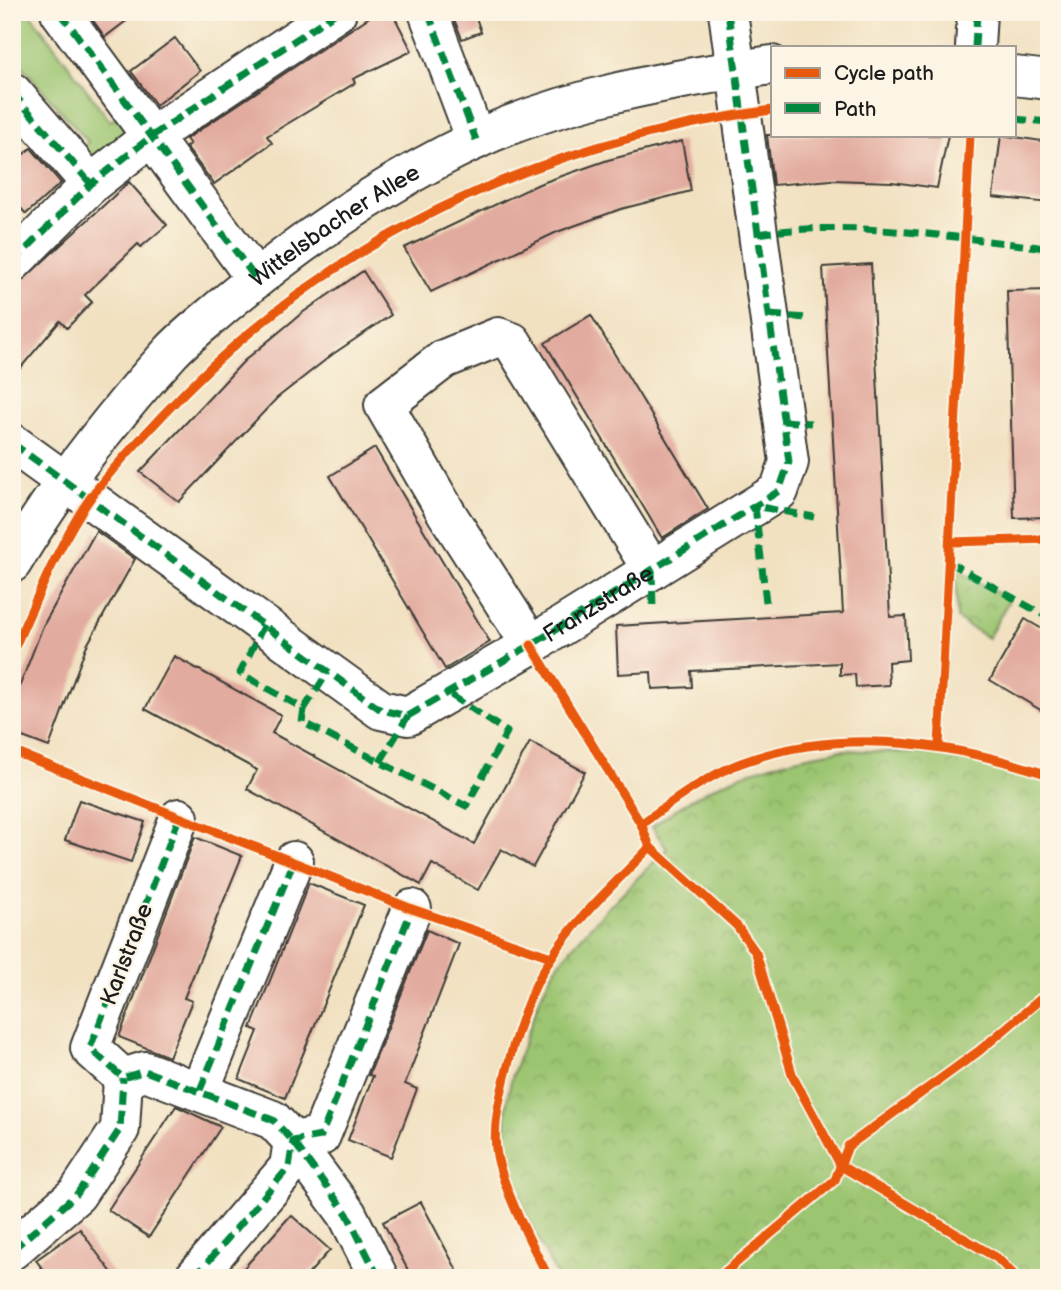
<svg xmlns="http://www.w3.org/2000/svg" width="1061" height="1290" font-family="'Balsamiq Sans',sans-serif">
<defs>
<pattern id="park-crowns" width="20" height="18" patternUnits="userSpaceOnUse" patternTransform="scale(1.75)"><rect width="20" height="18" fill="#9cc571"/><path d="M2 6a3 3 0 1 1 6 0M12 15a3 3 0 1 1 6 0" fill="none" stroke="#86a961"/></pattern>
</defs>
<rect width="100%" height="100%" fill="#fcf5e5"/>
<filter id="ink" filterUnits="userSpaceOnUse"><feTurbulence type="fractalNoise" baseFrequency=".0143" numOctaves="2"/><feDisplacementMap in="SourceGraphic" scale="14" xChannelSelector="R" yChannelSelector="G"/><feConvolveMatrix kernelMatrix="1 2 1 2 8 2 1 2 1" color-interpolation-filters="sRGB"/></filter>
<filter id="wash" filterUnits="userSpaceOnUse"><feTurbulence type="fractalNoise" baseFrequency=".00686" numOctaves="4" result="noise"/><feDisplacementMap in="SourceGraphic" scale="28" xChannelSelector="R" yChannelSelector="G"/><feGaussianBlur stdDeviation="1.57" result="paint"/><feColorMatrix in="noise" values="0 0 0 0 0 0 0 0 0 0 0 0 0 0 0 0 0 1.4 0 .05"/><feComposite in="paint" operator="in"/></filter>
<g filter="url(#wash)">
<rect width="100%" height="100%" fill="#f1e1c1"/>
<polygon fill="#9cc571" stroke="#5c7046" stroke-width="2" points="12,12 29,12 110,121 120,115 126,130 122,142 107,157 92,157 77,153 88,142 12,55"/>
<g fill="url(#park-crowns)" stroke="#5c7046" stroke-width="2">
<polygon points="956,569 1009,600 988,638 957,619"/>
<path d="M842,750L938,754L1000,766L1049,781V1278H558C531,1228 503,1170 506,1112C507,1084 520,1055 529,1029C537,1007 545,981 560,962C592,921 631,885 667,849L652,827C711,780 768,761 842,750Z"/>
</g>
<g id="blocks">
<g fill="#e2ab9f">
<polygon points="87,12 138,12 105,37"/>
<polygon points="377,12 392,12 412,51 353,79 355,83 267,136 272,143 214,184 186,147 190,144 186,139"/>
<polygon points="451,12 474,12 481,32 462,39"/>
<polygon points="175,38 200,71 156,105 131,71"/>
<polygon points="767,135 948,135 937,188 892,182 832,180 773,185"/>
<polygon points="1001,135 1049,142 1049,203 993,197"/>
<polygon points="682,141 691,191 621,209 557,232 431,292 404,248 539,184 608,160"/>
<polygon points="31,148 61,183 26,214 12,198 12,164"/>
<polygon points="129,182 167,225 141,247 138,244 85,295 92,302 67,328 60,321 12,378 12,290"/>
<polygon points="871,264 890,617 906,616 908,660 888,662 889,685 856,687 855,674 840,675 840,663 691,671 692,687 652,689 651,672 618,674 616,626 843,613 823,267"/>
<polygon points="363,271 391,315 333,354 277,398 179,502 140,472 244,361 302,313"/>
<polygon points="1049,290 1049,517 1014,518 1007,291"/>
<polygon points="591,315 708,509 662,538 545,343"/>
<polygon points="375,448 490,642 445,669 330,476"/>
<polygon points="96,531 135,559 86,647 49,747 12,733 12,706 43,626"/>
<polygon points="1025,619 1049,633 1049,715 990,680"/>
<polygon points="174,656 281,715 272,733 474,844 530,742 585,772 533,867 501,849 478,890 432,864 421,885 247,789 257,770 145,709"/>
<polygon points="79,800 145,822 131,862 65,840"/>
<polygon points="195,837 242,856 184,998 192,1001 169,1057 119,1037"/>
<polygon points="309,883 364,905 285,1098 239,1079 258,1031 251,1028"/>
<polygon points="427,930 459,944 405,1084 417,1089 391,1157 348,1140 373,1076 369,1075"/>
<polygon points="176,1106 221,1127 149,1237 108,1210"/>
<polygon points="421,1202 461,1278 412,1278 383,1222"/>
<polygon points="291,1215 330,1250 305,1278 235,1278"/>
<polygon points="80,1229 97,1253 116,1278 49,1278 36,1260"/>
</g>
</g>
</g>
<g filter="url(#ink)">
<use href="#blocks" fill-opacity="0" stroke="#3c3a35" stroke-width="2"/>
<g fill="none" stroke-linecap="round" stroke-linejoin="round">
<g stroke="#3c3a35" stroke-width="42">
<g id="minor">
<polyline points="60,12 256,279"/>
<polyline points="428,12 476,140"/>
<polyline points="975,47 977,12"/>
<polyline points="1014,76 1049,80"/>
<polyline points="12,92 91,184"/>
<polyline points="12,263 91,184 152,136 337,12"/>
<path id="s1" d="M12,443L381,710L408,716L531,645L779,491L789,462L728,12"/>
<path id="s2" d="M12,563C57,487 112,417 171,352C187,335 206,321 223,306C299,242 385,183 475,140C565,98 674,78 772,65"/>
<polyline points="531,645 447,514 384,405 444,359 498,337 512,342 652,570"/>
<polyline points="179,818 90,1048 123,1078 145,1071 273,1120 293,1141 347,1214 379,1278"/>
<polyline points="200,1090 294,861"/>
<polyline points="12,1250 77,1194 120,1129 123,1078"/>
<polyline points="194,1278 289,1167 293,1141 321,1136 412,909"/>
</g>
</g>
<use href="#minor" stroke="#fff" stroke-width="38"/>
<g stroke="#00873e" stroke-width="7" stroke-dasharray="14 7" stroke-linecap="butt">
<polyline points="60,12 256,279"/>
<polyline points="428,12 476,140"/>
<polyline points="975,47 977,12"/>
<polyline points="12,92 91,184"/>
<polyline points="1014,119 1049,122"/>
<path d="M758,234C854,219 953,238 1049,248"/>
<polyline points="12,263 91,184 152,136 337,12"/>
<polyline points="769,315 807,318"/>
<polyline points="783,421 811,423"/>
<polyline points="12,443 381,710 408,716 531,645 779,491 789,462 728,12"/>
<polyline points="949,562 1049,618"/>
<polyline points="652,570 653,609"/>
<polyline points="766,602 755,506 814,517"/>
<polyline points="264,625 240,673 304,709 302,722 466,806 507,732 448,693"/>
<polyline points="304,709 328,672"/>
<polyline points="380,762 408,716"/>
<polyline points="179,818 90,1048 123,1078 145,1071 273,1120 293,1141 347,1214 379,1278"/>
<polyline points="200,1090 294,861"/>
<polyline points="12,1250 77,1194 120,1129 123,1078"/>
<polyline points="12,1267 21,1278"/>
<polyline points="194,1278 289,1167 293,1141 321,1136 412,909"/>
</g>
<g stroke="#fcf5e5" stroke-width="13">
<g id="cycleway">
<polyline points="951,542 1049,539"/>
<polyline points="531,645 641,824"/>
<path d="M12,653C35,603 60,540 91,497C112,468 137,443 161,417C325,240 535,142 772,110"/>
<polyline points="939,746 970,135"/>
<polyline points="12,751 412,909 551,957"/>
<polyline points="650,847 737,926 756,953 793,1077 841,1166 997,1258 1017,1278"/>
<path d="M549,1278C532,1246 504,1190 497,1156C492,1130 499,1101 505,1077C515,1036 528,993 551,958C577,917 617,882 650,847L641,824C672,802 706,776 741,763C841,726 950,742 1049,775"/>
<polyline points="718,1278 835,1180 848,1146 979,1051 1049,992"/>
</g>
</g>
<use href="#cycleway" stroke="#e8590c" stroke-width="9"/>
</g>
</g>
<g text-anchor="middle" stroke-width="5" stroke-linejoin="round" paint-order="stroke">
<g font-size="23" fill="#1c1c1c" stroke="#fcf5e5">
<text dy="8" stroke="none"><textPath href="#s2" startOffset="472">Wittelsbacher Allee</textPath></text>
<text dy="8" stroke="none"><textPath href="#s1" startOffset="704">Franzstraße</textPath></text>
<text transform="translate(126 954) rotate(-69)" y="8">Karlstraße</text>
</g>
</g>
<rect width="1061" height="1290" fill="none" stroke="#fcf5e5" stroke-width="42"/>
<rect x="771" y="46" width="245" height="91" fill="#fcf5e5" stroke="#a29e95" stroke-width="2"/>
<rect x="785" y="68" width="35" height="10" fill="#e8590c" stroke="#a29e95" stroke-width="2"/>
<text x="834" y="80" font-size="21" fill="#1c1c1c">Cycle path</text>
<rect x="785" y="103" width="35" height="10" fill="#00873e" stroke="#a29e95" stroke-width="2"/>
<text x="834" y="116" font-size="21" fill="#1c1c1c">Path</text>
</svg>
